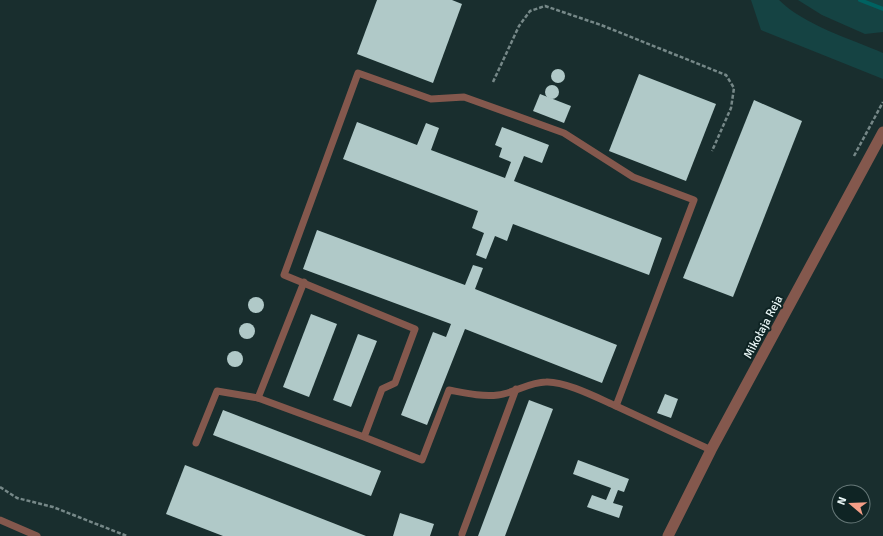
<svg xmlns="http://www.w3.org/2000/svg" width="883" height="536" font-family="Signika,sans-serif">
<rect width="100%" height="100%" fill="#192e2e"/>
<g fill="#154343">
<path d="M751,0H779C804,25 851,39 883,53V79L761,30Z"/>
<polygon points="798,0 883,0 883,32 865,34 822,15"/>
</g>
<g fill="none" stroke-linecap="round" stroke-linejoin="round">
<polyline stroke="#006261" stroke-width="4" points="860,0 883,9"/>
</g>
<g fill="#b0c9c8">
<polygon points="377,0 452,0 462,4 433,83 357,54"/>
<circle cx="558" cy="76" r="7"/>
<polygon points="639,74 716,104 686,181 609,151"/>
<circle cx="552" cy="92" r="7"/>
<polygon points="540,94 571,106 564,123 533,111"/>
<polygon points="754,100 802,121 733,297 683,278"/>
<polygon points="357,122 417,145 426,123 439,128 431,150 505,178 511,162 499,157 502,148 495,145 502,127 549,145 542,163 524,156 514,181 662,238 649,275 513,224 507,241 495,236 486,259 476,255 484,233 472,228 478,211 343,159"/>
<polygon points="317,230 465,285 473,265 483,268 475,289 617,345 602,383 465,329 427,425 401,415 433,332 446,337 451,324 303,269"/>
<circle cx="256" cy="305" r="8"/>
<polygon points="311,314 337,324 309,397 283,387"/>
<circle cx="247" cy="331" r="8"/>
<polygon points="358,334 377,341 351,407 333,400"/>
<circle cx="235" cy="359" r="8"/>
<polygon points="665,394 678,399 671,418 657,413"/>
<polygon points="529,400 553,409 505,536 478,536"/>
<polygon points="223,410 381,471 371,496 213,435"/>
<polygon points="578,460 629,479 624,492 618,490 613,503 623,506 619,518 587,507 592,495 606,500 611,488 573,474"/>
<polygon points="185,465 366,536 223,536 166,514"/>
<polygon points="400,513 434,524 430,536 393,536"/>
</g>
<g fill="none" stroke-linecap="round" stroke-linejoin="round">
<g stroke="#768888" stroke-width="2.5" stroke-dasharray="4 2" stroke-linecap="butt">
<polyline points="493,82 519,26 530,11 545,6 601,25 726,75 734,88 731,108 712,151"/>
<polyline points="854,156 883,102"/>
<polyline points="0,487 17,498 53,507 127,536"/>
</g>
<g stroke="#84584d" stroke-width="7">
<polyline points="258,398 304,282"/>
<polyline points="616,406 711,450"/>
<path d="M196,443L217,391L258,398L364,437L382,389L395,383L415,329L284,275L358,73L431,99L464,97L564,133L633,177L694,200L616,406C598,398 565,381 546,382C529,382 515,393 498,395C482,397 465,393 449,390L422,460L364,437"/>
<polyline points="0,520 37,536"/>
<polyline points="462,534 516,389"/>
</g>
<polyline stroke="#84584d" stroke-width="11" points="668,536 711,450 883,132"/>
</g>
<g text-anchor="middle" stroke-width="4" stroke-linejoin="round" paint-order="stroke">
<g font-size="12" fill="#ebf8f8" stroke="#0f2424">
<text transform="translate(763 327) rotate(-62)" y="4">Mikołaja Reja</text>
</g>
</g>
<g transform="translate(851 504) rotate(289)"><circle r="19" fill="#0f2424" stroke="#677979"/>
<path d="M0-3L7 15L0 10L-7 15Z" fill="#f49e87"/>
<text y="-6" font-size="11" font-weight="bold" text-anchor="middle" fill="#ebf8f8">N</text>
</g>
</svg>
